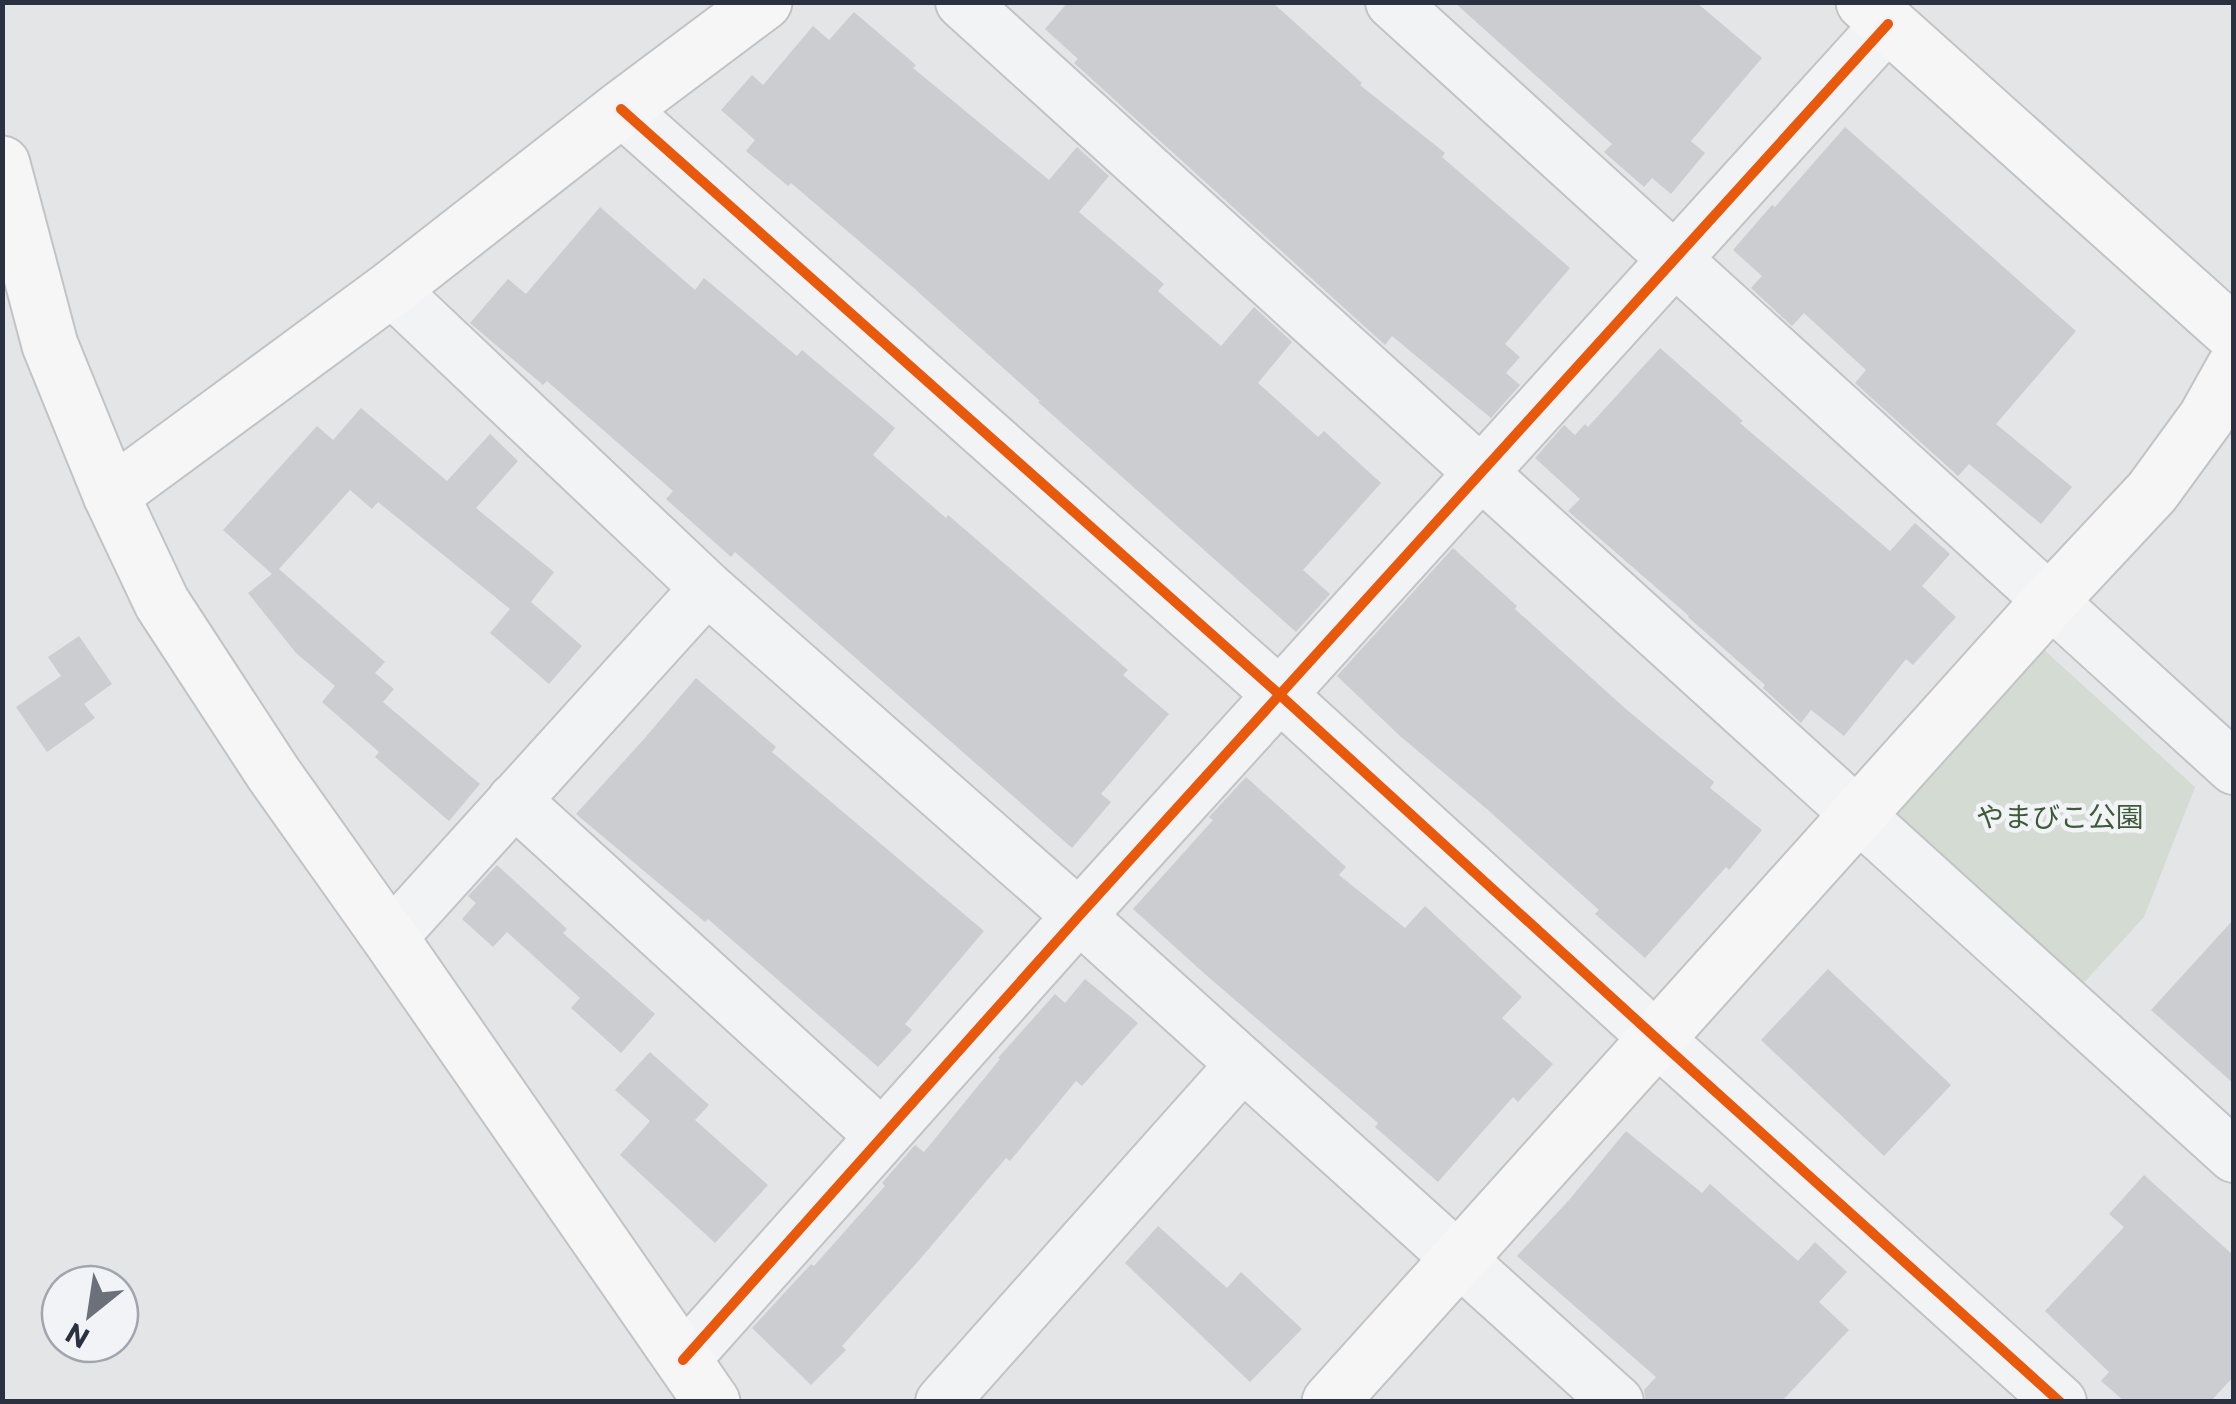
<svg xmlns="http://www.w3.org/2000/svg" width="2236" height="1404" font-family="Commissioner,'Noto Sans JP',sans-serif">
<rect width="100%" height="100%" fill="#e3e5e7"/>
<polygon fill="#d3dbd3" points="2043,649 2195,787 2144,917 2079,988 1891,817"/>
<g fill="#cbcdd0">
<polygon points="1068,2 1272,2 1362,83 1360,85 1445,153 1442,157 1570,268 1505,344 1520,357 1506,373 1520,385 1491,418 1392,336 1385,345 1074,63 1078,59 1045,29"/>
<polygon points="1454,2 1696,2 1762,58 1691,141 1705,153 1671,194 1652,178 1644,187 1604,152 1612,144"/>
<polygon points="854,12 916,65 913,68 1049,180 1077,147 1109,176 1079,212 1164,284 1158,291 1221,346 1254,307 1292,342 1258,383 1318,437 1324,431 1381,483 1303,570 1330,594 1296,632 1038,402 1040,401 907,282 791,183 788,186 746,151 755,140 721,110 752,75 763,85 813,26 829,40"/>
<polygon points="1845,127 2076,331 1996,424 2072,487 2041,524 1969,464 1958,476 1855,383 1866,370 1804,313 1792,326 1751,288 1762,276 1733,250 1772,205 1775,207"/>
<polygon points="600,207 695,290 704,278 797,356 802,350 895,428 873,455 946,518 948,515 1128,670 1123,675 1169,714 1101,794 1111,802 1072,848 735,552 731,557 666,499 673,491 547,381 543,385 470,323 508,279 526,294"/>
<polygon points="1660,348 1743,421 1740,423 1890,551 1915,523 1950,554 1922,586 1956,617 1913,665 1906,659 1844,736 1811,710 1801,723 1763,688 1765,685 1688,617 1689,616 1568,511 1580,499 1535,458 1564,425 1575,435 1585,424 1588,427"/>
<polygon points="361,408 447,481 490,434 518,461 476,508 554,572 531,602 582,646 549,684 490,633 510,609 378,502 372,509 350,490 279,569 385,662 375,673 394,689 383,702 480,784 449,821 375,757 379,752 322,702 335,686 296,653 248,593 272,574 223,530 317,426 333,440"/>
<polygon points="1453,548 1517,606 1515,609 1627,710 1714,782 1710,788 1762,830 1729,870 1726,867 1645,958 1595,914 1599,910 1488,810 1400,736 1337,676"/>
<polygon points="79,636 112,684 84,704 95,718 47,752 16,707 61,676 48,657"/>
<polygon points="696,678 776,747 772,752 984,931 905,1024 912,1030 878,1067 708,919 705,922 576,814 644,739"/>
<polygon points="1246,777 1346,867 1339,875 1405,928 1425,906 1522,997 1502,1018 1553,1064 1518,1102 1513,1097 1438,1182 1375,1127 1378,1123 1206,975 1133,909 1213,820 1209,817"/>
<polygon points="497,865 567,929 563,933 655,1014 621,1053 571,1008 580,998 507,932 493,947 462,919 476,903 468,896"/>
<polygon points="2234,919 2234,1084 2151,1010"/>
<polygon points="1828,969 1951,1085 1884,1156 1761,1040"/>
<polygon points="1085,979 1138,1023 1082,1086 1076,1081 1010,1161 1006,1158 921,1258 842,1346 846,1350 811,1385 752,1328 811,1264 814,1266 885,1186 882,1183 915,1145 924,1152 1000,1059 998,1058 1055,994 1065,1003"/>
<polygon points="650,1052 709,1105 695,1120 768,1185 715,1243 620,1155 650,1121 615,1090"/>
<polygon points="1626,1131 1702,1193 1710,1184 1798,1261 1815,1242 1847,1272 1819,1302 1849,1330 1781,1402 1646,1402 1644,1390 1656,1377 1517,1256 1569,1200"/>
<polygon points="2144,1175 2234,1256 2234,1376 2211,1401 2124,1401 2101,1381 2109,1372 2045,1311 2124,1227 2109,1214"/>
<polygon points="1158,1226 1227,1288 1241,1272 1302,1329 1250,1382 1125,1263"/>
</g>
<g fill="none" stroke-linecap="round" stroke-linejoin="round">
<g stroke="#c1c3c5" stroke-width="56">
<g id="street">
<polyline points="962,2 2234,1156"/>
<polyline points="1392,2 2234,768"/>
<polyline points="621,109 1280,695 1656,1038 2060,1402"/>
<polyline points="391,289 707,588 1079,916 1617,1402"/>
<polyline points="514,800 882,1136"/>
<polyline points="390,938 707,588"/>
<polyline points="683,1360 1079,916 1888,24"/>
<polyline points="942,1402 1243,1064"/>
</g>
</g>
<g stroke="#c1c3c5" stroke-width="59">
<g id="secondary">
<polyline points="1864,2 2234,334"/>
<polyline points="2,164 50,345 111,495 162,603 273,773 390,938 712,1402"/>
<polyline points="111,495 391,289 621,109 764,2"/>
<polyline points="1330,1402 2049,602 2152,492 2206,418 2234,368"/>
</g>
</g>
<use href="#street" stroke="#f2f3f5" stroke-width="52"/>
<use href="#secondary" stroke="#f6f6f7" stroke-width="55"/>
<g stroke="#f1f3f7" stroke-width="16">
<g id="cycleway">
<polyline points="621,109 1280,695 1656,1038 2060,1402"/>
<polyline points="683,1360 1079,916 1888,24"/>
</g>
</g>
<use href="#cycleway" stroke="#e8590c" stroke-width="10"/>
</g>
<g text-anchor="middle" stroke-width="9" stroke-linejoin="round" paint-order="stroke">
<g font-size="28" fill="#3d5b38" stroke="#f1f3f7">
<text x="2060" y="827">やまびこ公園</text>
</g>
</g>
<rect width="2236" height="1404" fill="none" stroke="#2a3140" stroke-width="10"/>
<g transform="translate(90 1314) rotate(210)"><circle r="48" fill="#f1f3f7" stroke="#a1a5ae" stroke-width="2.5"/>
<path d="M0-8L18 38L0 25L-18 38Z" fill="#6b707a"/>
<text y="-15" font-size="28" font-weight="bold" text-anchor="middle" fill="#2a3140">N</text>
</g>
</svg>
